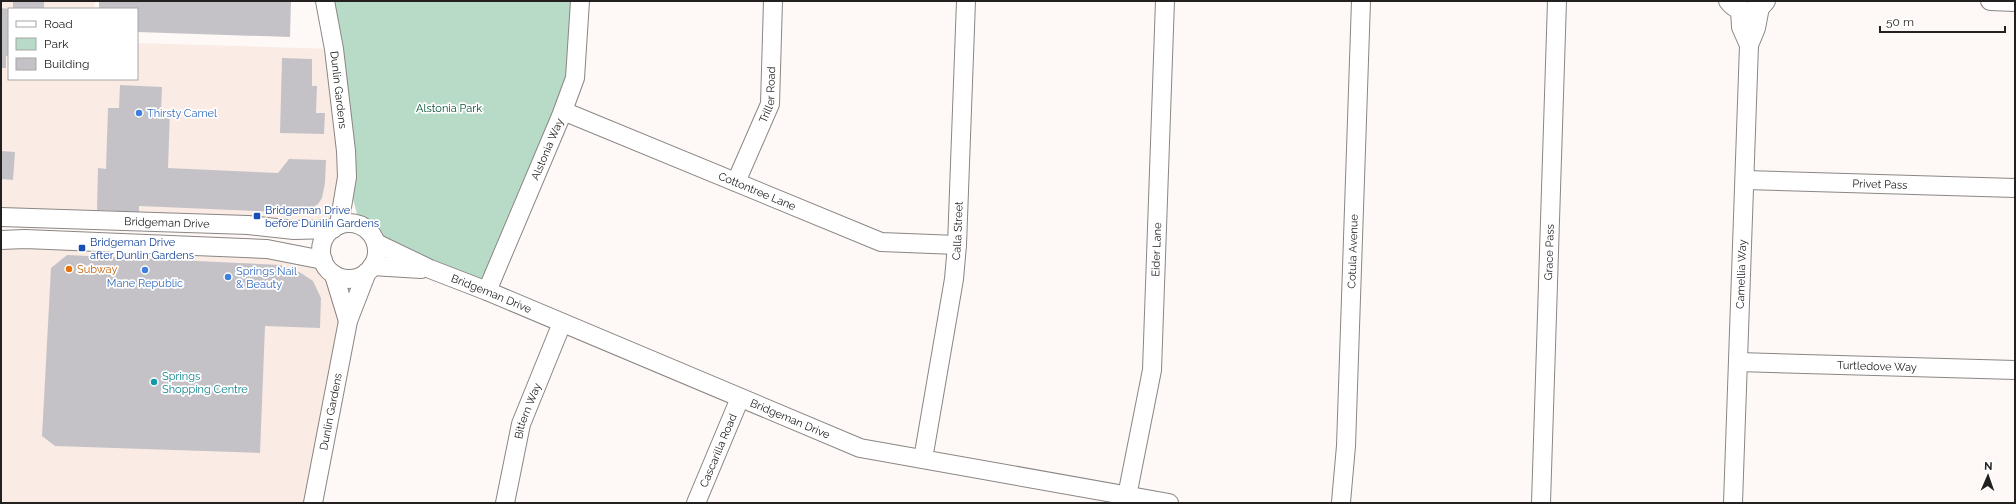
<svg xmlns="http://www.w3.org/2000/svg" width="2016" height="504" font-family="Raleway,sans-serif">
<rect width="100%" height="100%" fill="#fef9f7"/>
<g fill="#faece5">
<polygon points="1,1 95,1 94,9 9,9 9,79 137,79 137,43 334,49 346,146 339,225 1,217"/>
<polygon points="1,240 323,260 327,269 334,275 348,321 313,503 4,503 1,497"/>
</g>
<polygon fill="#b7dbc6" points="326,1 580,1 575,78 487,291 376,243 372,235 360,225 347,177"/>
<g fill="#c5c2c7">
<rect x="13" y="1" width="31" height="8"/>
<polygon points="99,1 291,1 290,37 137,32 137,9 99,9"/>
<polygon points="1,8 9,9 9,56 6,56 6,68 1,68"/>
<polygon points="282,58 312,59 312,86 317,86 316,113 325,113 324,134 280,133"/>
<polygon points="120,85 162,87 161,111 170,111 168,168 278,173 289,159 326,160 325,183 322,198 318,204 308,211 300,213 139,206 139,212 97,210 98,168 106,169 108,108 119,108"/>
<polygon points="1,151 15,152 13,180 1,179"/>
<polygon points="67,255 281,265 301,273 313,281 321,298 320,328 265,326 260,453 55,446 42,436 51,268"/>
</g>
<g fill="none" stroke-linecap="round" stroke-linejoin="round">
<g stroke="#8b8683" stroke-width="20">
<g id="minor">
<path id="s1" d="M325,1L334,49L346,151L347,177L339,225"/>
<path d="M1728,1C1738,14 1756,15 1766,1"/>
<polyline points="1990,1 2015,2"/>
<polyline points="1740,10 1741,27 1749,45"/>
<path id="s2" d="M563,111L881,242L957,245"/>
<path id="s3" d="M1745,180L2015,188"/>
<path id="s4" d="M736,182L770,104L773,1"/>
<path id="s5" d="M1,217L248,225L294,230L333,229"/>
<circle cx="349" cy="251" r="28"/>
<polyline points="1,240 25,239 267,249 323,260"/>
<path id="s6" d="M376,243L430,269L487,291L860,448L1169,503"/>
<polyline points="372,266 421,269"/>
<polyline points="334,275 348,321"/>
<path id="s7" d="M487,291L561,116L575,78L580,1"/>
<path id="s8" d="M1738,362L2015,370"/>
<path id="s9" d="M923,459L954,279L957,245L966,1"/>
<path id="s10" d="M1127,496L1152,370L1165,1"/>
<path id="s11" d="M1341,502L1346,446L1361,1"/>
<path id="s12" d="M313,503L348,321L367,272"/>
<path id="s13" d="M505,503L521,424L562,323"/>
<path id="s14" d="M696,503L740,398"/>
<path id="s15" d="M1541,503L1557,1"/>
<path id="s16" d="M1733,503L1749,45L1756,28L1760,7"/>
</g>
</g>
<use href="#minor" stroke="#fff" stroke-width="18"/>
</g>
<g fill="#3f7fe0" stroke="#fff" stroke-width="1.5">
<circle cx="139" cy="113" r="4"/>
<circle cx="145" cy="270" r="4"/>
<circle cx="228" cy="277" r="4"/>
</g>
<g fill="#1a4fb4" stroke="#fff" stroke-width="1.5">
<rect x="253" y="212" width="8" height="8" rx="2"/>
<rect x="78" y="244" width="8" height="8" rx="2"/>
</g>
<circle fill="#e8710a" stroke="#fff" stroke-width="1.5" cx="69" cy="269" r="4"/>
<circle fill="#0f9aa8" stroke="#fff" stroke-width="1.5" cx="154" cy="382" r="4"/>
<g text-anchor="middle" stroke-width="3.5" stroke-linejoin="round" paint-order="stroke">
<g font-size="11" fill="#232120" stroke="#fff">
<text dy="4" stroke="none"><textPath href="#s1" startOffset="90">Dunlin Gardens</textPath></text>
<text dy="4" stroke="none"><textPath href="#s4" startOffset="94">Triller Road</textPath></text>
<text dy="4" stroke="none"><textPath href="#s7" startOffset="154">Alstonia Way</textPath></text>
<text dy="4" stroke="none"><textPath href="#s3" startOffset="135">Privet Pass</textPath></text>
<text dy="4" stroke="none"><textPath href="#s2" startOffset="210">Cottontree Lane</textPath></text>
<text dy="4" stroke="none"><textPath href="#s5" startOffset="166">Bridgeman Drive</textPath></text>
<text dy="4" stroke="none"><textPath href="#s9" startOffset="231">Calla Street</textPath></text>
<text dy="4" stroke="none"><textPath href="#s10" startOffset="249">Eider Lane</textPath></text>
<text dy="4" stroke="none"><textPath href="#s11" startOffset="251">Cotula Avenue</textPath></text>
<text dy="4" stroke="none"><textPath href="#s15" startOffset="251">Grace Pass</textPath></text>
<text dy="4" stroke="none"><textPath href="#s16" startOffset="229">Camellia Way</textPath></text>
<text dy="4" stroke="none"><textPath href="#s6" startOffset="126">Bridgeman Drive</textPath></text>
<text dy="4" stroke="none"><textPath href="#s8" startOffset="139">Turtledove Way</textPath></text>
<text dy="4" stroke="none"><textPath href="#s13" startOffset="95">Bittern Way</textPath></text>
<text dy="4" stroke="none"><textPath href="#s12" startOffset="93">Dunlin Gardens</textPath></text>
<text dy="4" stroke="none"><textPath href="#s6" startOffset="450">Bridgeman Drive</textPath></text>
<text dy="4" stroke="none"><textPath href="#s14" startOffset="57">Cascarilla Road</textPath></text>
</g>
<g font-size="11" fill="#035133" stroke="#fff">
<text x="449" y="112">Alstonia Park</text>
</g>
<g font-size="11" fill="#366cbe" stroke="#fff" text-anchor="start">
<text x="147" y="117">Thirsty Camel</text>
<text x="236" y="275">Springs Nail<tspan x="236" dy="13">&amp; Beauty</tspan></text>
<text x="145" y="287" text-anchor="middle">Mane Republic</text>
</g>
<g font-size="11" fill="#164399" stroke="#fff" text-anchor="start">
<text x="265" y="214">Bridgeman Drive<tspan x="265" dy="13">before Dunlin Gardens</tspan></text>
<text x="90" y="246">Bridgeman Drive<tspan x="90" dy="13">after Dunlin Gardens</tspan></text>
</g>
<g font-size="11" fill="#c56008" stroke="#fff" text-anchor="start">
<text x="77" y="273">Subway</text>
</g>
<g font-size="11" fill="#0d838f" stroke="#fff" text-anchor="start">
<text x="162" y="380">Springs<tspan x="162" dy="13">Shopping Centre</tspan></text>
</g>
</g>
<rect width="2016" height="504" fill="none" stroke="#232120" stroke-width="4"/>
<rect x="8" y="8" width="130" height="72" fill="#ffffff" stroke="#a7a6a6"/>
<rect x="16" y="21" width="20" height="6" fill="#ffffff" stroke="#a7a6a6"/>
<text x="44" y="28" font-size="12" fill="#232120">Road</text>
<rect x="16" y="38" width="20" height="12" fill="#b7dbc6" stroke="#a7a6a6"/>
<text x="44" y="48" font-size="12" fill="#232120">Park</text>
<rect x="16" y="58" width="20" height="12" fill="#c5c2c7" stroke="#a7a6a6"/>
<text x="44" y="68" font-size="12" fill="#232120">Building</text>
<g transform="translate(1988 476) rotate(2)" stroke="#ffffff" stroke-width="3" paint-order="stroke">
<path d="M0-3L7 15L0 10L-7 15Z" fill="#232120"/>
<text y="-6" font-size="11" font-weight="bold" text-anchor="middle" fill="#232120">N</text>
</g>
<path d="M1880 26v6h125v-6" fill="none" stroke="#232120" stroke-width="2"/>
<text x="1886" y="26" font-size="12" fill="#232120" stroke="#ffffff" stroke-width="3" paint-order="stroke">50 m</text>
</svg>
